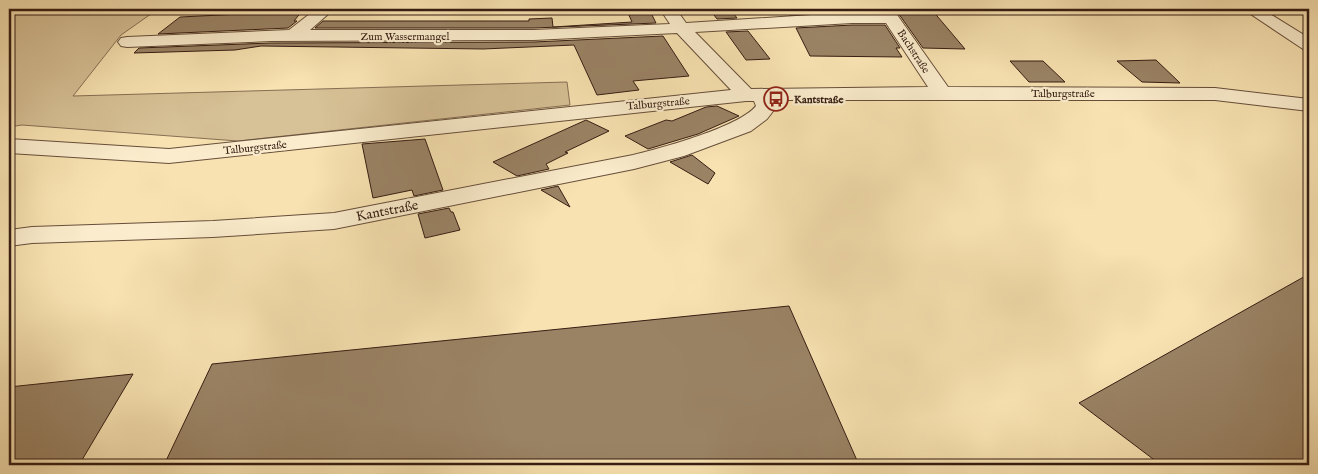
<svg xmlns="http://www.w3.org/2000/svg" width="1318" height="474" font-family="'IM FELL English',serif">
<rect width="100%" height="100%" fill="#f8e2b1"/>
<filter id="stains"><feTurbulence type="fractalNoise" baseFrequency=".004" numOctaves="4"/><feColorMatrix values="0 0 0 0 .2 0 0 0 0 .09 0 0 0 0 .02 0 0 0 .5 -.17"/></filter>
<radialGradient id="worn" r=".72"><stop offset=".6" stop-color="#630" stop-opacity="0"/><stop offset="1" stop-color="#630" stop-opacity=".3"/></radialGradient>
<polygon fill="#d7c196" stroke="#866f54" points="9,9 158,9 121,35 73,96 567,82 570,105 238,141 22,125 9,127"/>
<g fill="#9a8365" stroke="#351d13">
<polygon points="714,9 730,9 737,18 717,19 711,11"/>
<polygon points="786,9 871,9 876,11 789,15"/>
<polygon points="896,10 932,10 965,49 923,48"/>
<polygon points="302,11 294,21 297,21 288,28 158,34 180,17"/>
<polygon points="650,11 656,23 534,28 315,28 323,21 529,21 529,19 552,18 553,27 632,22 628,13"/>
<polygon points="852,25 885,25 900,48 896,48 902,57 810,56 796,28"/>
<polygon points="748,31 770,59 746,60 726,32"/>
<polygon points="663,36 689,76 633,81 639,90 597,95 574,45 483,49 261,46 235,50 134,53 139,48 271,43 534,42"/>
<polygon points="1156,60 1180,83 1142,82 1117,61"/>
<polygon points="1010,61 1043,61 1065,82 1029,82"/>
<polygon points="717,106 739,116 698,134 648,149 625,136 666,120 672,121 706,107"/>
<polygon points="586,120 609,131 565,152 568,153 546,164 549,169 517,176 493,162"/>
<polygon points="425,139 443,190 414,196 412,190 373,198 362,144"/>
<polygon points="692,155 715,173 708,184 670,162"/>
<polygon points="558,186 570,207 541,190"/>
<polygon points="449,208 451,212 453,212 460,230 425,238 418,214"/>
<polygon points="1309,274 1309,465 1161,465 1079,403"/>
<polygon points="789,306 859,465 164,465 212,364"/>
<polygon points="133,374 79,465 9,465 9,387"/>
</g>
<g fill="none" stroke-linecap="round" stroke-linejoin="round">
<g stroke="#664e3a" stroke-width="2">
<g id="minor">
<path d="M316,9H334L310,30H534L670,24L660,9H676L686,23L811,15L880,13L877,9H893L948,87L1215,88L1309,99V111L1215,100H774L777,106L767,119L751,131L684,156L634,169L334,229L213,237L32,243L9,246V230L32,227L213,221L334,213L633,155C662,148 739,127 756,106L754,101H746L169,163L9,153V139L169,149L731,90L677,33L534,40L271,41L127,47L121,46L118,42L121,38L127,37L289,30ZM852,23H886L928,87L751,89L695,32Z"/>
<polygon points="1243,9 1262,9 1309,38 1309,50 1303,49"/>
</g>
</g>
<use href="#minor" fill="#faeccc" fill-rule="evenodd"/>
</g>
<defs>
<g id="bus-ring" transform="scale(1.25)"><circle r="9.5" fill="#faeccc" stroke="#8f2418" stroke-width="1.5"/><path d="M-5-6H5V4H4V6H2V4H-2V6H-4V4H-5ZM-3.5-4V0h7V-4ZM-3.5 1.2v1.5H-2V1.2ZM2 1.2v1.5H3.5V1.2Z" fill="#8f2418"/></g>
</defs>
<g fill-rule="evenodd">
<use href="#bus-ring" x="776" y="99"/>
</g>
<g text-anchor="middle" stroke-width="4.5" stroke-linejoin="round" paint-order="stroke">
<g font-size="11" fill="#351d13" stroke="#faeccc">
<text x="405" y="40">Zum Wassermangel</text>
<text transform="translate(914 51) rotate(57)" y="4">Bachstraße</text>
<text x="1063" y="97">Talburgstraße</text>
<text transform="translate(658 103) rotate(-5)" y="4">Talburgstraße</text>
<text transform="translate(255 147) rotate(-6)" y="4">Talburgstraße</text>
</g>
<g font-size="11" font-weight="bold" fill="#351d13" stroke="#faeccc" text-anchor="start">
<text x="794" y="103">Kantstraße</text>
</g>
<g font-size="14" fill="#351d13" stroke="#faeccc">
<text transform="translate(387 210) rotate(-11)" y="5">Kantstraße</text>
</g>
</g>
<rect width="1318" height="474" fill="none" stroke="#f8e2b1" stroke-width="30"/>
<rect x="10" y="10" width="1298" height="454" fill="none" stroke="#351d13" stroke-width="2.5"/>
<rect x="15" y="15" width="1288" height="444" fill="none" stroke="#351d13"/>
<rect width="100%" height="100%" filter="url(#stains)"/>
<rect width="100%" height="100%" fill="url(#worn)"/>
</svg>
